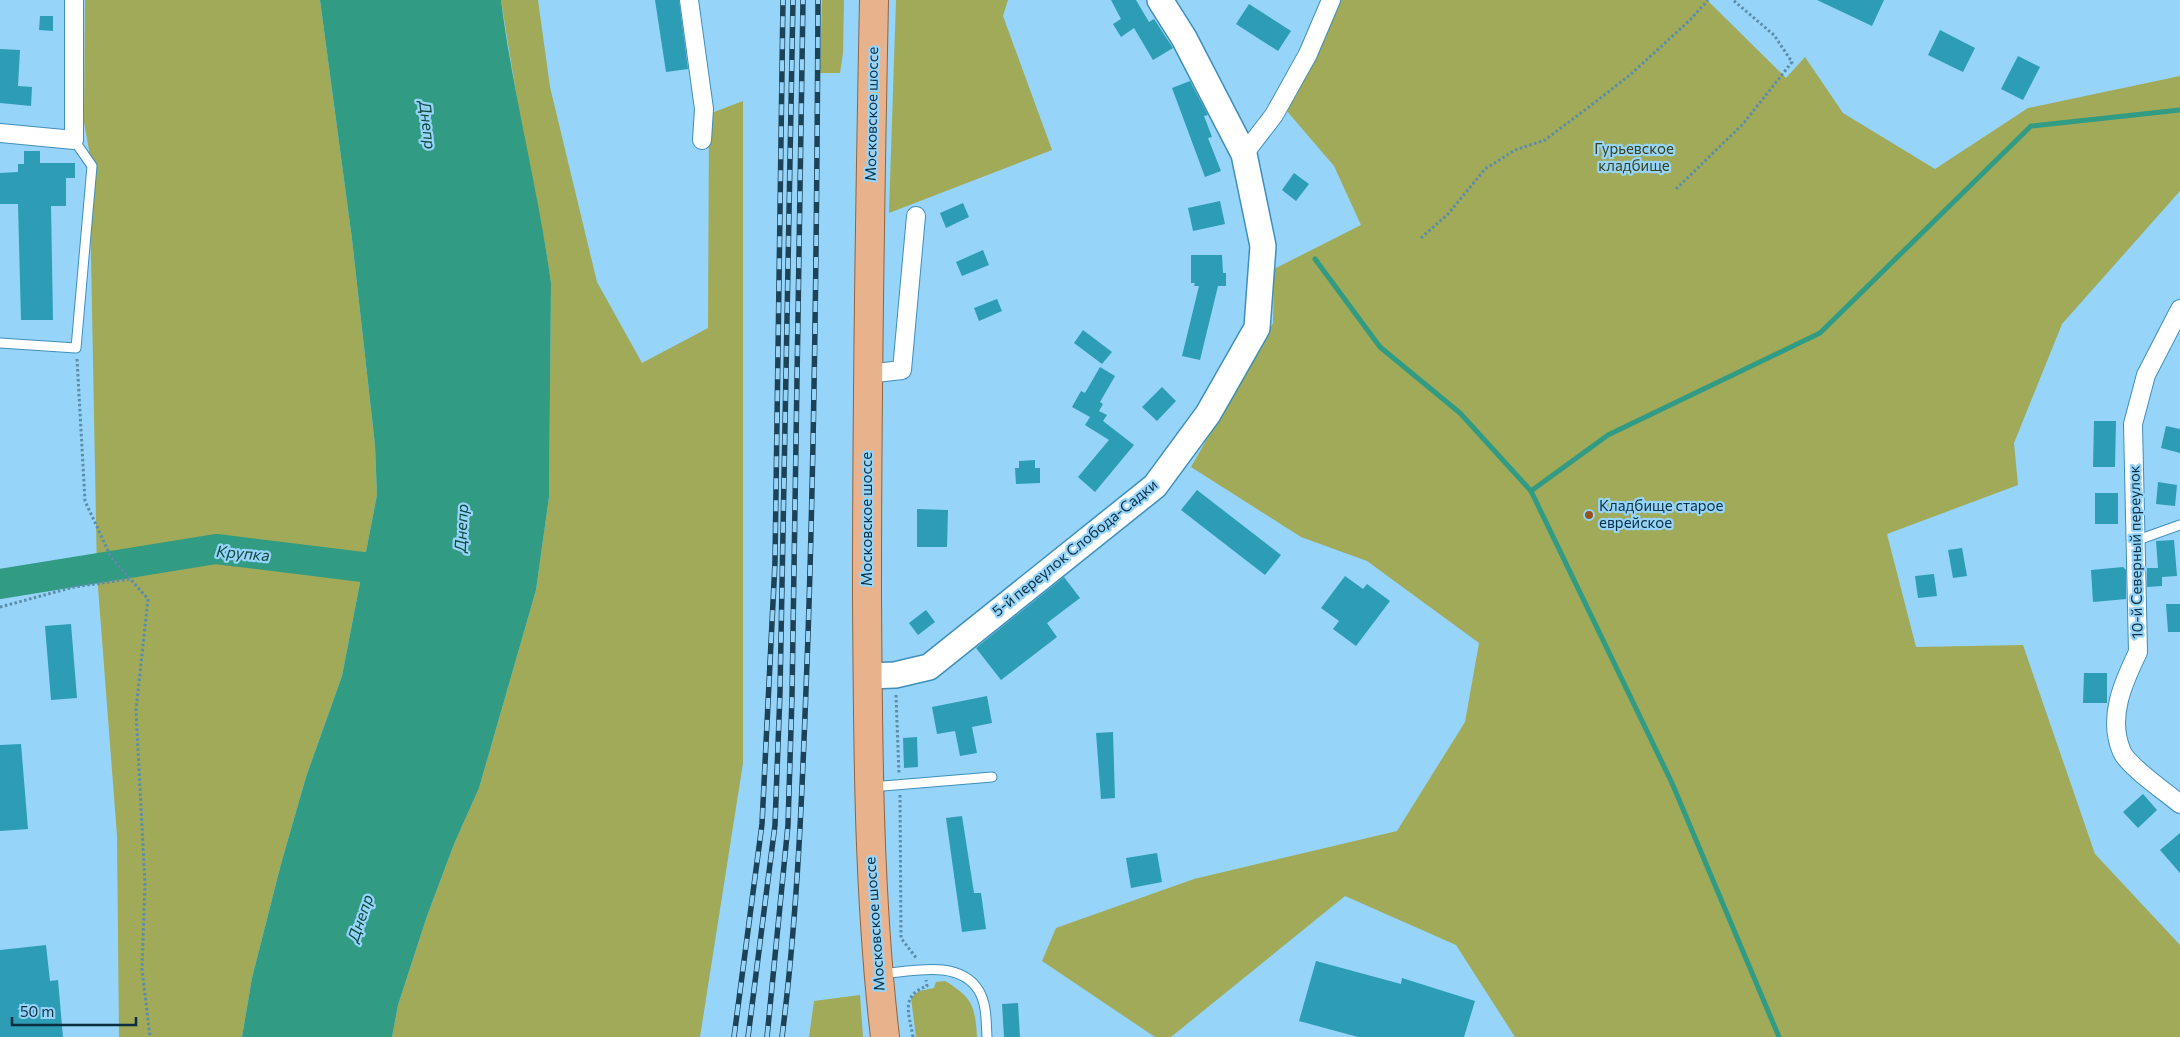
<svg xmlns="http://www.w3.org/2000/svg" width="2180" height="1037" font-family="Commissioner,sans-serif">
<rect width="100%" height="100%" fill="#96d4f9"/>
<g fill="#a0aa58">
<polygon points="85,0 320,0 352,239 375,445 377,495 342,676 306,777 281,864 252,978 242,1037 119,1037 117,836 97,574 89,150 84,122"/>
<polygon points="501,0 538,0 550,87 597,282 642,363 708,328 709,114 743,101 743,763 700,1037 392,1037 398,1005 427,916 454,844 479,788 536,590 549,497 551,283 546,250 520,117"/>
<polygon points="822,0 844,0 843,53 840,73 820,73"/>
<polygon points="896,0 1008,0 1003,16 1052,150 889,213"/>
<polygon points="1339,0 1707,0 1786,78 1805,57 1843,113 1935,169 2028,108 2180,76 2180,191 2062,324 2014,443 2018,485 1887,534 1916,647 2023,645 2095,854 2180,945 2180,1037 1515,1037 1456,945 1345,896 1171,1037 1155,1037 1042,961 1056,928 1194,879 1397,831 1465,722 1479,643 1367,561 1301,537 1191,467 1273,323 1274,269 1361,225 1334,166 1286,110"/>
<path d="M945,981C973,998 975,1006 977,1037H916L911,998L919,991L934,988L936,982Z"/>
<polygon points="860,995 863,1037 809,1037 814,1001"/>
</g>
<path fill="#319b83" d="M320,0H501C513,95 538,188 551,283L549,497L536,590L479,788L454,844L427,916L398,1005L392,1037H242L252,978L281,864L306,777L342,676L377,495L375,445L352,239Z"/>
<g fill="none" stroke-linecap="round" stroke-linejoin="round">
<g stroke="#319b83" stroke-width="5">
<polyline points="1315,259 1380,347 1460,413 1531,491 1672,783 1779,1037"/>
<polyline points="1531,491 1608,435 1820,333 2031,126 2180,110"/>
</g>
<polyline stroke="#319b83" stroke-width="30" points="0,584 216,549 403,572"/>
</g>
<g fill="#2c9db4">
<polygon points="655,0 679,0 688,69 666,72"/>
<polygon points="1111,0 1136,0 1149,22 1154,19 1173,48 1153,60 1134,28 1121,37 1113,24 1121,19"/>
<polygon points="1817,0 1884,0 1872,26"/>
<polygon points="1249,4 1291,31 1278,51 1236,24"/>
<polygon points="40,16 53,16 53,31 39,30"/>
<polygon points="1940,30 1975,48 1963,72 1928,55"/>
<polygon points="0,49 20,50 18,86 32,87 31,106 0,103"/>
<polygon points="2018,56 2040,67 2023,100 2001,89"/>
<polygon points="1190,81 1208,115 1204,116 1212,137 1208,138 1221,171 1205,177 1172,88"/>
<polygon points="24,151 40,151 40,163 75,163 75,178 66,178 66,206 51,206 53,320 21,320 18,204 0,204 0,173 18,172 18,164 24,164"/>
<polygon points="1294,173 1309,184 1296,201 1282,190"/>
<polygon points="1220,201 1225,224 1193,231 1188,208"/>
<polygon points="963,203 969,217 946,228 940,213"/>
<polygon points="983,250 989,265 962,276 956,262"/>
<polygon points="1191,255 1222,255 1223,273 1226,273 1226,286 1218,286 1200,360 1182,356 1199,286 1194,286 1195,283 1191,283"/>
<polygon points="997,299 1002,311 979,321 974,308"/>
<polygon points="1083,330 1112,352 1102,364 1074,343"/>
<polygon points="1100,367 1115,376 1100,402 1103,404 1099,411 1107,415 1103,421 1134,445 1095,492 1078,477 1109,440 1085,425 1090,417 1072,407 1081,391 1085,393"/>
<polygon points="1162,387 1176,401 1157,421 1142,407"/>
<polygon points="2094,421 2116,421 2115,467 2093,467"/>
<polygon points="2166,426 2180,429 2180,453 2161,448"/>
<polygon points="1035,460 1035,468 1040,468 1040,483 1016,484 1015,468 1019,468 1019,461"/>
<polygon points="2158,482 2177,485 2175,506 2156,504"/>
<polygon points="1197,490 1281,555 1265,575 1181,510"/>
<rect x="2095" y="493" width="23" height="31"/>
<polygon points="917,509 948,510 947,547 917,547"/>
<polygon points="2174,540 2177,576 2162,577 2162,586 2147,587 2147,568 2158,568 2156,541"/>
<polygon points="1962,548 1967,576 1953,578 1948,550"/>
<polygon points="2123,567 2126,570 2126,599 2093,602 2091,570"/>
<polygon points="1934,574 1937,596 1918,598 1915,576"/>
<polygon points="1345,576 1363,589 1367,584 1390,601 1356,646 1333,629 1339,621 1321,608"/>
<polygon points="1064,577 1080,598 1047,623 1057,637 1001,680 976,648"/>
<polygon points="2166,604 2180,604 2180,632 2168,632"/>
<polygon points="926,610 935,622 918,635 909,623"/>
<polygon points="71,624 77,698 51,700 45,626"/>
<polygon points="2084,673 2107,673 2107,703 2083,703"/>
<polygon points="987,696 992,723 972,727 977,753 960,756 955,731 937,734 932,707"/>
<polygon points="1113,732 1115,798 1101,799 1096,733"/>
<polygon points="917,737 918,767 904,768 903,738"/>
<polygon points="21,744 28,829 0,831 0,745"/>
<polygon points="2143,794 2157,810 2138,828 2123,812"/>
<polygon points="962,816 974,893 981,893 986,929 962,932 946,818"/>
<polygon points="2180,833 2180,873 2160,850"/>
<polygon points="1157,853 1162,882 1131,888 1126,858"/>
<polygon points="46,945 50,981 58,980 63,1037 0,1037 0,950"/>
<polygon points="1316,961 1401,984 1402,978 1475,1001 1464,1037 1358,1037 1299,1021"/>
<polygon points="1018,1003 1020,1037 1004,1037 1002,1004"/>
</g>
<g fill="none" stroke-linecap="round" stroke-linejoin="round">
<g stroke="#3e8fba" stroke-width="11">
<g id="lane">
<polyline points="0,343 76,348 92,166 74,140"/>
<polyline points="2135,541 2180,525"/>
<polyline points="871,787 992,777"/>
<path d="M882,974C913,971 960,959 979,991C987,1005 986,1022 987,1037"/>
</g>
</g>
<g stroke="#3e8fba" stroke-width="20">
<g id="street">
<polyline points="689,0 704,109 702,140"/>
<polyline points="0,133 74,140 74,0"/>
<polyline points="1244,154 1274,115 1308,54 1331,0"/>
<path d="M2180,309L2146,375L2133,424L2138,652C2123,683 2107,718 2122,752C2128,766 2167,793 2180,804"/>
<polyline points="867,374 902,370 916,216"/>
</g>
</g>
<g stroke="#3e8fba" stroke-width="28">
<polyline id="secondary" points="867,676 895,675 929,667 1155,486 1208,414 1257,328 1263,246 1244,154 1184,38 1160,0"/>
</g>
<g stroke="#90643f" stroke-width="30">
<path id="primary" d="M874,0C870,198 867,396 867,594C868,742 868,890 885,1037"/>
</g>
<g stroke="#5a8daa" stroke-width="3" stroke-dasharray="2.5 2.5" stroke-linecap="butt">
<polyline points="1676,189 1743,124 1792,62 1774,35 1733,0"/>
<polyline points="1421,238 1448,214 1485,169 1515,150 1545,140 1589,107 1631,74 1689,21 1708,0"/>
<polyline points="77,359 85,501 111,557 148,599 136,710 145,884 142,969 150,1037"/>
<polyline points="0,607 74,587 130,579"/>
<polyline points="896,695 899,774"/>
<polyline points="900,795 901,938 917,959"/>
<path d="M913,1037C909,1013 900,996 927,986L926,980"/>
</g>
<use href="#lane" stroke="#fff" stroke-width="9"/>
<use href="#street" stroke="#fff" stroke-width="18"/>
<use href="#secondary" stroke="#fff" stroke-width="25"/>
<use href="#primary" stroke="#e8b38c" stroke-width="28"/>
<g stroke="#1c4257" stroke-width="5.5">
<g id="rail">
<polyline points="734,1037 762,824 775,562 783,0"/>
<polyline points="748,1037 775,825 780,692 793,0"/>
<polyline points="767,1037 788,825 792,696 803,0"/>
<path d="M782,1037C799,904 803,770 808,636C815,424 817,212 818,0"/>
</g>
</g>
<use href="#rail" stroke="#96d4f9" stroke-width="4" stroke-dasharray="11" stroke-linecap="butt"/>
</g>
<circle fill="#93521e" stroke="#96d4f9" stroke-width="2" cx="1589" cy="515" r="5"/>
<g text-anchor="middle" stroke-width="4.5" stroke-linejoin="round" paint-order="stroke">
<g font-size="15" fill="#0b2e40" stroke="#96d4f9">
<text transform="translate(872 114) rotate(-89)" y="5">Московское шоссе</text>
<text transform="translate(867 519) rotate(-90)" y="5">Московское шоссе</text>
<text transform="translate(1075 548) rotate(-39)" y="5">5-й переулок Слобода-Садки</text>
<text transform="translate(2136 552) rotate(-91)" y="5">10-й Северный переулок</text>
<text transform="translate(875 924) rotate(-94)" y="5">Московское шоссе</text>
</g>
<g font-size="15" fill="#3c4016" stroke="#96d4f9">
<text x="1634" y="154">Гурьевское<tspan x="1634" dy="17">кладбище</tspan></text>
</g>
<g font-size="15" fill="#0b2e40" stroke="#96d4f9" text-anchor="start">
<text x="1599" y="511">Кладбище старое<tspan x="1599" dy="17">еврейское</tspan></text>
</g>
<g font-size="16" font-style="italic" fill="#0d493d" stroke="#96d4f9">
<text transform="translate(428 125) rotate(83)" y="6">Днепр</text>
<text transform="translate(461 528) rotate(-87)" y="6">Днепр</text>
<text transform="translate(243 553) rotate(5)" y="6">Крупка</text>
<text transform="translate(360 918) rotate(-71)" y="6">Днепр</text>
</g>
</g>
<path d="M12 1017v8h124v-8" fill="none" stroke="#0b2e40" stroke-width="2.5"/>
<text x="20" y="1017" font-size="15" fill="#0b2e40" stroke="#96d4f9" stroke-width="4" paint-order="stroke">50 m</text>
</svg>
